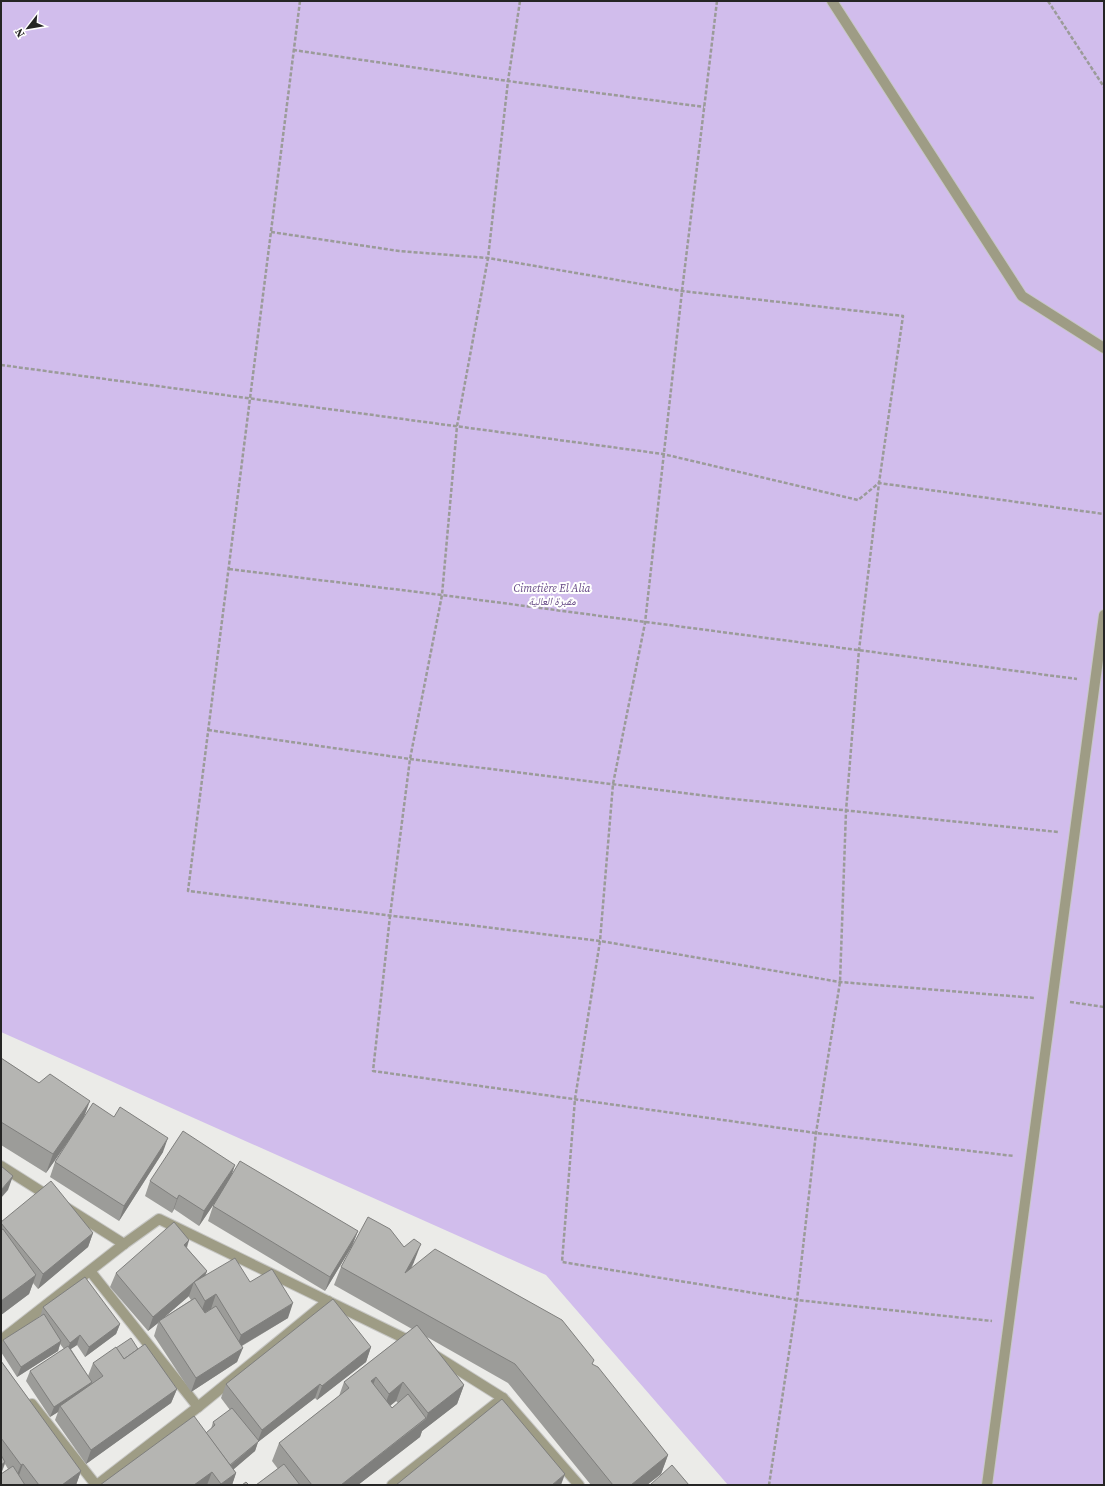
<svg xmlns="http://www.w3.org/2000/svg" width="1105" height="1486" font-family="'Source Serif 4','Noto Naskh Arabic',serif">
<rect width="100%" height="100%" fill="#ebebe8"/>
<polygon fill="#d1bdec" points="1,1 1104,1 1104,1485 728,1485 546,1275 1,1032"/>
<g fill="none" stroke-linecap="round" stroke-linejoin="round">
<g stroke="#c7c7c5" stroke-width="12">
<g id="service">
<polyline points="832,1 1022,296 1104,348"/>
<polyline points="987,1485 1104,615"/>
</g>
</g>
<g stroke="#c7c7c5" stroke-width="12">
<g id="minor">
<polyline points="1,1166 50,1197"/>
<polyline points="67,1208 124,1244"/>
<polyline points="90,1271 198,1407"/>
<polyline points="1,1340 124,1244 159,1219 414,1343"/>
<polyline points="436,1356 503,1398 579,1485"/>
<polyline points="32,1404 96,1485"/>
<polyline points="97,1485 198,1407 328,1301"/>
<polyline points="392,1485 503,1398"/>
</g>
</g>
<g stroke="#9b9b99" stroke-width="2.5" stroke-dasharray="4 2" stroke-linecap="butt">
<polyline points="300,1 188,891 600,941 840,982 1035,998"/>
<polyline points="520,1 508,81 488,258 457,426 442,595 410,759 390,916 373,1071 816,1133 1014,1156"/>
<polyline points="717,1 682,291 645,623 613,784 600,941 575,1099 562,1262 797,1300 992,1321"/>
<polyline points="1048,1 1104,87"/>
<polyline points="293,50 508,81 704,107"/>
<polyline points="271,232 399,251 488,258 682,291 903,316 879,483 859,650 846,811 840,982 816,1133 797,1300 769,1485"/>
<polyline points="1,365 663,454 858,500 879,483 1104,514"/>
<polyline points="229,569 442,595 1077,679"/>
<polyline points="208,730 410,759 724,798 1058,832"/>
<polyline points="1070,1002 1104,1007"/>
</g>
<use href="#service" stroke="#9e9c85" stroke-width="10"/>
<use href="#minor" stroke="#9e9c85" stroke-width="10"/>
</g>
<g fill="#9c9c99" fill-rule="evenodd">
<polygon points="1,1058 39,1083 84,1117 163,1152 119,1221 50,1177 55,1162 72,1136 46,1173 1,1145"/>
<polygon points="230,1178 358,1231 352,1246 325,1291 208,1221 213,1206 226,1186 199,1226 174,1209 172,1213 145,1196 150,1181"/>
<polygon points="1,1222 93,1233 88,1247 38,1289 33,1283 29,1294 1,1315"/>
<path d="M189,1240L187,1248L207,1271L205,1276L250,1282L288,1318L242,1346L237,1362L191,1392L154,1336L158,1323L148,1331L110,1287L116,1273ZM189,1296V1297L191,1300L163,1318Z"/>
<path d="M414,1262L412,1267L593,1365L668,1455L661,1474L647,1485H591L508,1383L427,1337L464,1385L457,1404L422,1431L420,1437L358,1485H256L278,1469L272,1461L279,1443L339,1396L344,1382L412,1329L334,1285L341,1267ZM396,1401L398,1403L392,1408L390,1406Z"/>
<polygon points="43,1307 120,1324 116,1334 85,1357 77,1345 71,1349 88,1376 93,1363 116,1348 138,1349 177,1389 171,1403 86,1464 55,1420 58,1412 50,1417 26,1381 30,1371 64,1349 60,1344 58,1351 17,1377 1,1352 1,1347 3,1340 40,1317"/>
<polygon points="371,1347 366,1362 317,1400 315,1398 258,1442 255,1451 233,1469 236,1473 232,1485 100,1485 206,1433 211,1429 213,1422 230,1410 221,1398 226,1384"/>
<path d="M1,1361L81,1471L76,1485H1ZM5,1464L8,1469L1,1474Z"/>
</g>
<g fill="#7f7f7d">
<polygon points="90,1101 83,1120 46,1173 53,1154"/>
<polygon points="168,1138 163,1152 119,1221 124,1206"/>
<polygon points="235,1165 230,1180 199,1226 204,1211"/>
<polygon points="13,1176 8,1190 1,1198 1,1190"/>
<polygon points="179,1195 174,1209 172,1213 177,1199"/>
<polygon points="358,1231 352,1246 325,1291 330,1277"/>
<polygon points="93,1233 88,1247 38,1289 43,1274"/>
<polygon points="189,1240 184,1254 184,1245"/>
<polygon points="421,1244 414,1262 398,1291 405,1273"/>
<polygon points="207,1271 201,1286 194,1282 189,1296 159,1322 159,1321 158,1323 148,1331 153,1317"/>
<polygon points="36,1275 29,1294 1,1315 1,1301"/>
<polygon points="216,1294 211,1309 200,1315 205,1301"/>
<polygon points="293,1303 288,1318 236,1349 241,1335"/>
<polygon points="120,1324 116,1334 85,1357 89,1347"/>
<polygon points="80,1335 77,1345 66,1352 70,1343"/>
<polygon points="61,1341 58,1351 17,1377 21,1367"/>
<polygon points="371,1347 366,1362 317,1400 322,1386"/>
<polygon points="243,1348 237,1362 191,1392 196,1378"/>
<polygon points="376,1377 369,1396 371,1381"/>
<polygon points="92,1382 89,1392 60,1406 58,1412 50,1417 54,1407"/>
<polygon points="403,1382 396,1401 382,1412 389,1394"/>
<polygon points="320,1384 315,1398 258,1442 255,1451 226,1476 230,1466 257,1443 262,1430"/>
<polygon points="464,1385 457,1404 422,1431 420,1437 358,1485 341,1485 426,1419 428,1413"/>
<polygon points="177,1389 171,1403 86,1464 91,1450"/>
<polygon points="668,1455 661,1474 647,1485 631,1485"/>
<polygon points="5,1462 1,1474 1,1465"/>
<polygon points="23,1464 18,1478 15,1479 21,1465"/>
<polygon points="81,1471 76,1485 62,1485"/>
<polygon points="212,1472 207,1485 194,1485"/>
<polygon points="236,1473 232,1485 221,1485 221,1484"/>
<polygon points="565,1474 561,1485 552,1485"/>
</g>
<g fill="#b5b5b2" stroke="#7f7f7d">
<polygon points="1,1058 39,1083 50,1074 90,1101 53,1154 1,1122"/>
<polygon points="93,1103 114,1117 120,1107 168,1138 124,1206 55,1162"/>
<polygon points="183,1131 235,1165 204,1211 179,1195 177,1199 150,1181"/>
<polygon points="240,1161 358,1231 330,1277 213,1206"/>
<polygon points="1,1166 13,1176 1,1190"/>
<polygon points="51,1181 93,1233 43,1274 1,1223 1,1222"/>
<polygon points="368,1217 390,1229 404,1247 414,1239 421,1244 405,1273 435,1249 562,1320 594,1360 592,1364 598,1367 668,1455 631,1485 613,1485 515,1364 341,1267"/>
<polygon points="174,1222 189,1240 184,1245 207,1271 153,1317 116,1273"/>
<polygon points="3,1229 36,1275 1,1301 1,1230"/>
<polygon points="235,1258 250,1282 272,1269 293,1303 241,1335 216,1294 205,1301 194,1282"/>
<polygon points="85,1277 120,1324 89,1347 80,1335 70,1343 43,1307"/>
<polygon points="195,1298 205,1313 216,1306 243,1348 196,1378 159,1321"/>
<polygon points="333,1299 371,1347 322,1386 320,1384 262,1430 226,1384"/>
<polygon points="44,1314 61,1341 21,1367 3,1340"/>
<polygon points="417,1325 464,1385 428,1413 403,1382 389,1394 376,1377 371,1381 392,1408 408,1394 426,1418 341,1485 312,1485 279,1443 349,1388 344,1382"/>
<polygon points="131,1338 138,1349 124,1359 116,1348"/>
<polygon points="145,1344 177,1389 91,1450 60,1406 103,1376 93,1363 116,1347 124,1359"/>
<polygon points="68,1346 92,1382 54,1407 30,1371"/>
<polygon points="1,1361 81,1471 62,1485 39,1485 23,1464 21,1465 1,1438"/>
<polygon points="502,1399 565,1474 552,1485 396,1485"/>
<polygon points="232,1408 259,1441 230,1465 206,1433 215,1425 213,1422"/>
<polygon points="194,1416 236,1473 221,1484 212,1472 194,1485 100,1485"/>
<polygon points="1,1455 5,1462 1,1465"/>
<polygon points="284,1464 300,1485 256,1485"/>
<polygon points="672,1465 689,1485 650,1485"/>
<polygon points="13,1466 25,1485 1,1485 1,1474"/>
<polygon points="246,1482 249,1485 242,1485"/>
</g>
<g text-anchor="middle" stroke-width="4" stroke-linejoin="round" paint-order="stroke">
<g font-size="11" font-style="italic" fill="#644784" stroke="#fffffe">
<text x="552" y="592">Cimetière El Alia<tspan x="552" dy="13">مقبرة العالية</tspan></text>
</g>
</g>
<rect width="1105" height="1486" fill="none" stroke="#252524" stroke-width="4"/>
<g transform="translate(28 28) rotate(239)" stroke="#fffffe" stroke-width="3" paint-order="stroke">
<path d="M0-3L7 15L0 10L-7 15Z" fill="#252524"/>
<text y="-6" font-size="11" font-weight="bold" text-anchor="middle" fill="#252524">N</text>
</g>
</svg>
